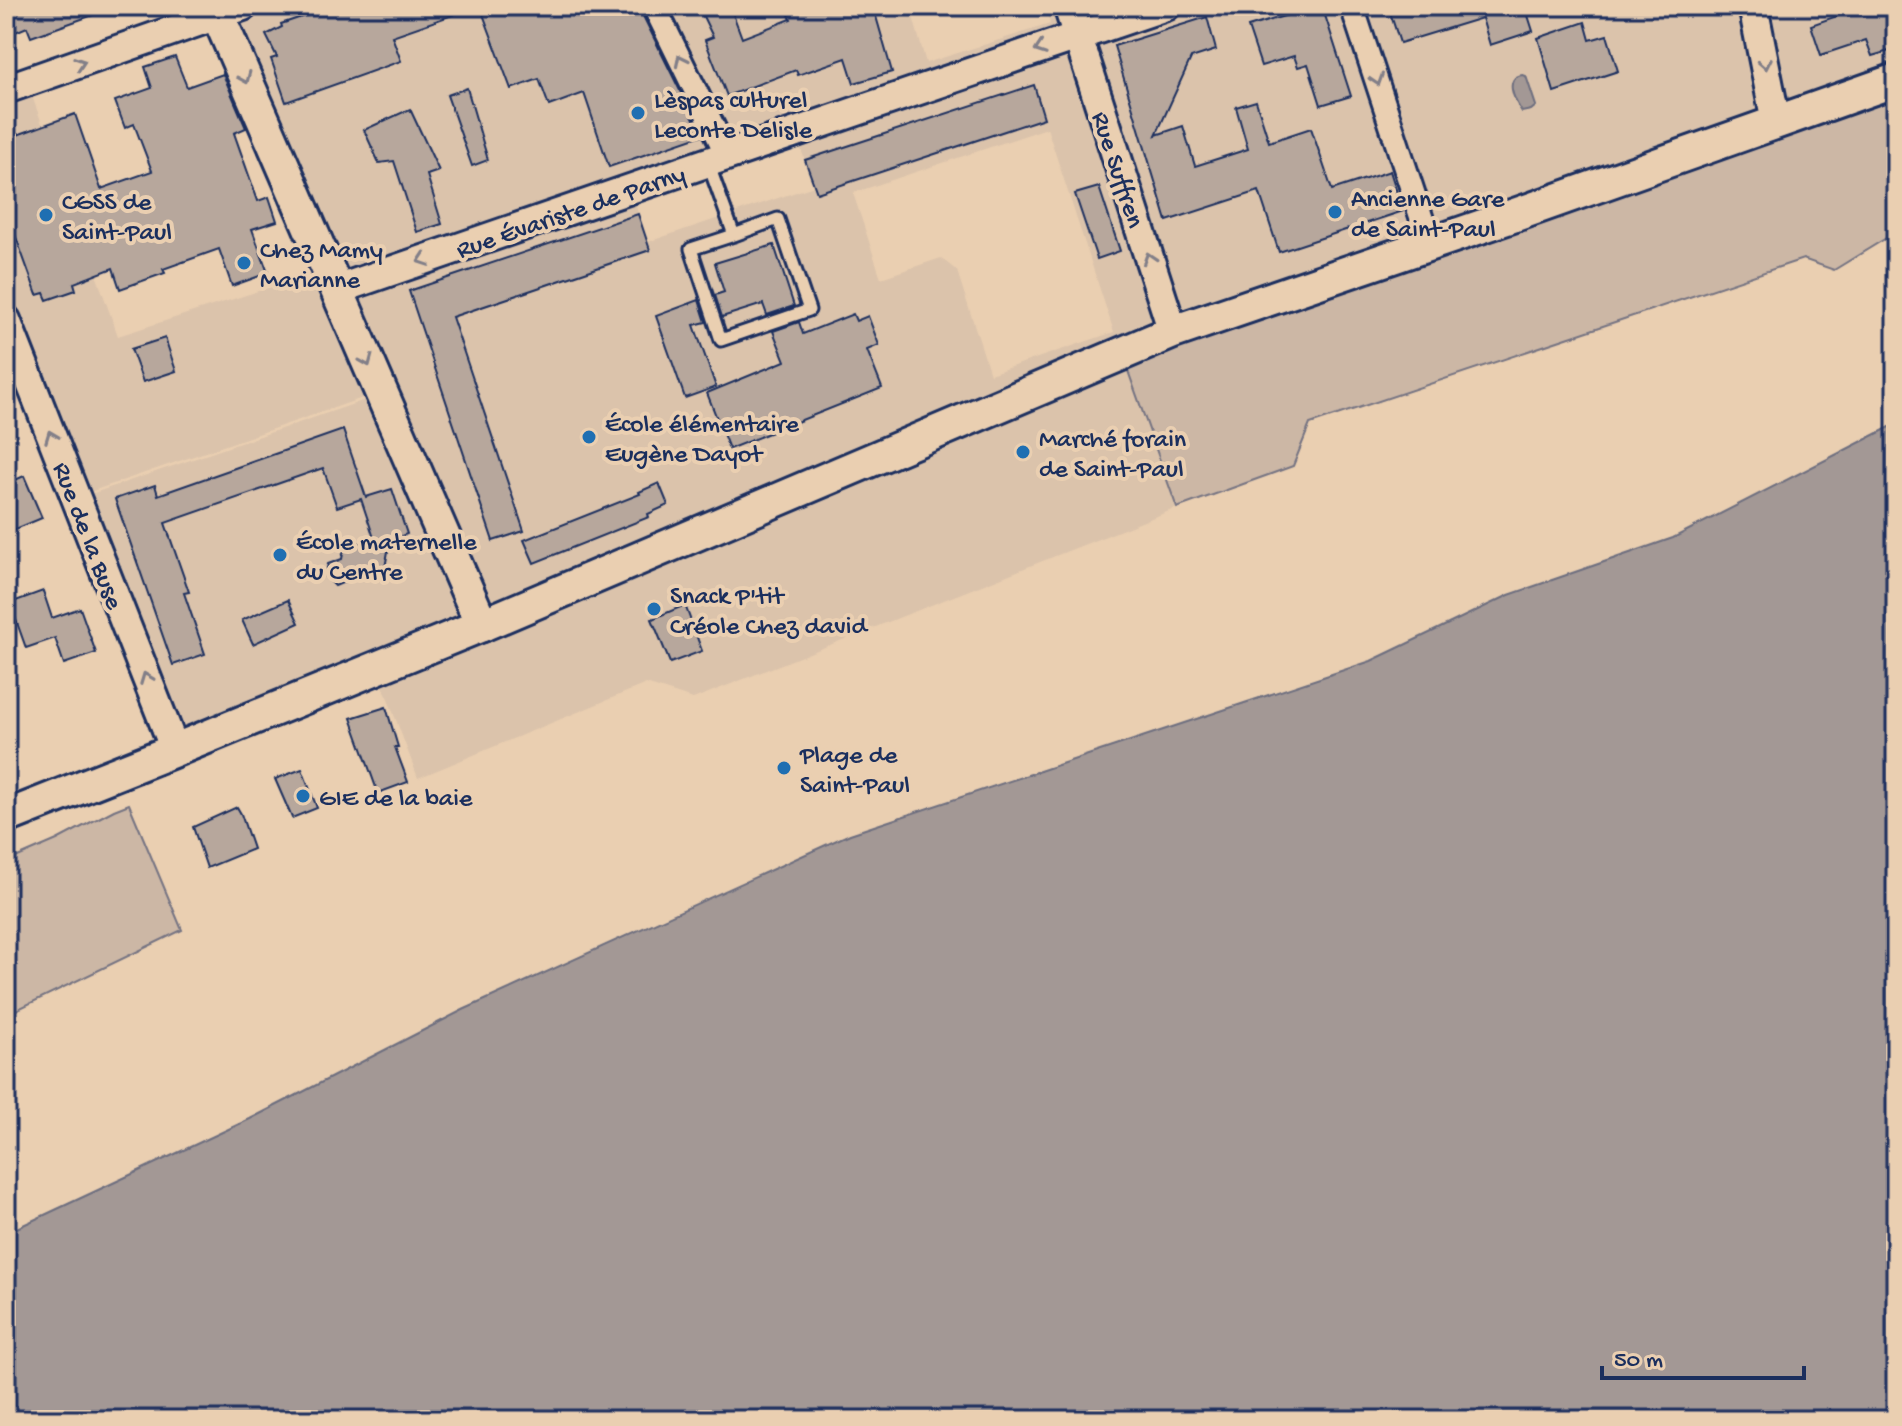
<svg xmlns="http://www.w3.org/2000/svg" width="1902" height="1426" font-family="'Gochi Hand',sans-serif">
<rect width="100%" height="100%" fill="#eacfb1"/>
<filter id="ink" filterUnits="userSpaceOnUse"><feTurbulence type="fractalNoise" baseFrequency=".0125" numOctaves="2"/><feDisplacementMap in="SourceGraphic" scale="16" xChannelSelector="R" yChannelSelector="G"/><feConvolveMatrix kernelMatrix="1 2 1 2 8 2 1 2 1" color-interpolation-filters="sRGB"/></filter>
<g filter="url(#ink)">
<g fill="#dbc3ab" fill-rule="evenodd">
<path d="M214,6H910L926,63L1050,24L1045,6H1896V80L1136,392L1177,508L693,699L646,684L418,778L376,667L481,625L380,392L75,497L6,320V89L27,82L118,336L327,269ZM1047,128L1114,332L990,374L957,271L941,258L881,278L853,193ZM796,135L814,186L648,242L631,192Z"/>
<polygon points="377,396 471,616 184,733 91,494"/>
</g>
<g fill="#ccb7a5" stroke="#747382" stroke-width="2">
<polygon points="1896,80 1896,232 1834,270 1803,259 1310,424 1293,466 1177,508 1122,354"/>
<polygon points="129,804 182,930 6,1015 6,862 57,840 114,810"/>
</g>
<g fill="#a39895" stroke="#6d6e7f" stroke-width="2">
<path d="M1523,75L1526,76L1536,106L1531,110L1522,112C1514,100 1503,77 1523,75Z"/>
<polygon points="1896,424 1896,1420 6,1420 6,1233 250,1119 463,1010 850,834 1371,661 1509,595 1673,538"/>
</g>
<g fill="#b7a79c" stroke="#1b2f5e" stroke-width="2">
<polygon points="6,6 110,6 110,9 31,37 27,27 6,36"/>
<polygon points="334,6 469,6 470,9 392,36 401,61 286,102 271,59 277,57 266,35 282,27 281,24"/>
<polygon points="480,6 640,6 641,12 702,135 609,167 584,93 549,106 539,79 511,89"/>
<polygon points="698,6 730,6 742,38 791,19 785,6 873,6 892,72 854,83 846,58 798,75 796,70 727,96 705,40 713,37"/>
<polygon points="1289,6 1322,6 1351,96 1321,105 1308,64 1298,67 1294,56 1261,66 1248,27 1291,14"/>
<polygon points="1388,6 1525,6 1533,31 1490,45 1482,18 1400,43"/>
<polygon points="1836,6 1896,6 1896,49 1872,56 1866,40 1821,55 1811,25 1840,15"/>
<polygon points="1207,17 1216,50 1191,58 1156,135 1183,126 1195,166 1248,149 1236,107 1256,101 1269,142 1311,128 1332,190 1390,171 1403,211 1279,252 1259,191 1167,221 1114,46"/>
<polygon points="1585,22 1590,40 1607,35 1618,71 1554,92 1538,38"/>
<polygon points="175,57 187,87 223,74 246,128 234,133 258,201 269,197 277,221 252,229 268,273 232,286 219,249 163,269 165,273 120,289 113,268 74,283 76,290 47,300 44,293 37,295 13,229 6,232 6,139 75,114 101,189 152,171 134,124 125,128 115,101 152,88 145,67"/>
<polygon points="1034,85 1044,118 817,193 805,160"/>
<polygon points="467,88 488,160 472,166 447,95"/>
<polygon points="410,109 439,171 427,175 442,224 417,232 394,161 379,163 364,130"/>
<polygon points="1099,187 1120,251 1097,259 1075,194"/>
<polygon points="638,214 650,250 452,317 524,531 493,541 409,291"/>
<polygon points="774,245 794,306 767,315 763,304 722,317 715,295 724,292 715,263"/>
<polygon points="699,300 706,322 694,325 716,387 685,398 656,316"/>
<polygon points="853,314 856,321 868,316 879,345 867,350 882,388 729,449 707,393 785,361 773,331 799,322 803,334"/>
<polygon points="165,338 176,371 143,382 131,349"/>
<polygon points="343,430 366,497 392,489 407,534 390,540 385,568 349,580 335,586 325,576 328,564 342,559 344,548 374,538 361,499 337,507 323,468 165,523 189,592 184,593 205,654 173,665 115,499 155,485 158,495"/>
<polygon points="24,476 42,518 6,533 6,484"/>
<polygon points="659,483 668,505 648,514 649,517 534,563 524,540 640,494 639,492"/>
<polygon points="43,591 52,618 80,608 96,653 64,664 55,638 26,648 10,603"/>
<polygon points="288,600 299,623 253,644 242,620"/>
<polygon points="685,605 702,651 670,663 652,619"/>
<polygon points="386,707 398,747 395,747 408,782 378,793 351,718"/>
<polygon points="302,769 317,808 292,818 275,779"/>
<polygon points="237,807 241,814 253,849 207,868 193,827"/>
</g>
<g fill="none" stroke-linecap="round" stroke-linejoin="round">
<g stroke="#1b2f5e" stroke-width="17">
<polyline id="service" points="708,163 734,235 778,219 809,310 721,340 691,249 734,235"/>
</g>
<g stroke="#1b2f5e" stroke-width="28">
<g id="minor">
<polyline points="654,6 727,155"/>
<polyline points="1352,6 1430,244"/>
</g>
</g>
<g stroke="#1b2f5e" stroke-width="34">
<g id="tertiary">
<polyline points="1068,6 1173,332"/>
<polyline points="1753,6 1776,122"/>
<polyline points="6,89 243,6"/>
<path d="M336,290C613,194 889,100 1166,6"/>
<polyline points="6,320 175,750"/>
</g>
</g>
<g stroke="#1b2f5e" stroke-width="38">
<g id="secondary">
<polyline points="214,6 482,625"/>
<polyline points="6,817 175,750 482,625 1173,332 1515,215 1896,80"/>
</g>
</g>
<use href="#service" stroke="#eacfb1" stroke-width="11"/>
<use href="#minor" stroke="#eacfb1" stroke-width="22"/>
<use href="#tertiary" stroke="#eacfb1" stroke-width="28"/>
<use href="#secondary" stroke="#eacfb1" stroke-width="32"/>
</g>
<defs><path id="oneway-chevron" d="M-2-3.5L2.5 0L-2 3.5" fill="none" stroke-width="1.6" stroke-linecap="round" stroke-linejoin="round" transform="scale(2)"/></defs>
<g stroke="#827f88">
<use href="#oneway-chevron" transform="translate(1040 49) rotate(161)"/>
<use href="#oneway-chevron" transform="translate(681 60) rotate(-116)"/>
<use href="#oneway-chevron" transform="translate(80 63) rotate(-19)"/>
<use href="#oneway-chevron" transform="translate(1765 64) rotate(79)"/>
<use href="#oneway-chevron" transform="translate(245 78) rotate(67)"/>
<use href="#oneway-chevron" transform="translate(1377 80) rotate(72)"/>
<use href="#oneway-chevron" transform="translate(1149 258) rotate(-108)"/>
<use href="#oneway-chevron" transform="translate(423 260) rotate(161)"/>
<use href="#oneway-chevron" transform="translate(367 361) rotate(67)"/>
<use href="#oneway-chevron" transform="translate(51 436) rotate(-111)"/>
<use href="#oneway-chevron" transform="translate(146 678) rotate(-111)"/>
</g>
</g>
<g fill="#1f6fb2" stroke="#eacfb1" stroke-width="3">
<circle cx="638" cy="113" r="8"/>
<circle cx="1335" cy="212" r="8"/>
<circle cx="46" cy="215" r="8"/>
<circle cx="244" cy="263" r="8"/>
<circle cx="589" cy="437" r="8"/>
<circle cx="1023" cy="452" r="8"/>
<circle cx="280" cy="555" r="8"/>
<circle cx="654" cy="609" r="8"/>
<circle cx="784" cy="768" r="8"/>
<circle cx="303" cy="796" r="8"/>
</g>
<g text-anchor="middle" stroke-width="8" stroke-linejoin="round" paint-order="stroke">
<g font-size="26" fill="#1b2f5e" stroke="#eacfb1" text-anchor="start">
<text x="654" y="107">Lèspas culturel<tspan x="654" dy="30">Leconte Delisle</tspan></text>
<text x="1351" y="206">Ancienne Gare<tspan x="1351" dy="30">de Saint-Paul</tspan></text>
<text x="62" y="209">CGSS de<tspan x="62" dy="30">Saint-Paul</tspan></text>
<text x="260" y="257">Chez Mamy<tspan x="260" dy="30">Marianne</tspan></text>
<text x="605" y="431">École élémentaire<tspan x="605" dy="30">Eugène Dayot</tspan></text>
<text x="1039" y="446">Marché forain<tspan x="1039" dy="30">de Saint-Paul</tspan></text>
<text x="296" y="549">École maternelle<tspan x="296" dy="30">du Centre</tspan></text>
<text x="670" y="603">Snack P'tit<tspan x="670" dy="30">Créole Chez david</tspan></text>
<text x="800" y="762">Plage de<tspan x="800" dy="30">Saint-Paul</tspan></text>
<text x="319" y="805">GIE de la baie</text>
</g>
<g font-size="26" fill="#1b2f5e" stroke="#eacfb1">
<text transform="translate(1120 169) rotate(72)" y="9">Rue Suffren</text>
<text transform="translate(570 210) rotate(-19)" y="9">Rue Évariste de Parny</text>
<text transform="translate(90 535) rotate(69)" y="9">Rue de la Buse</text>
</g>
</g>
<rect width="1902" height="1426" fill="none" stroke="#eacfb1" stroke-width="32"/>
<rect x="16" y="16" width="1870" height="1394" fill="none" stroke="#1b2f5e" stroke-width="3" filter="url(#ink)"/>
<path d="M1602 1366v12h202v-12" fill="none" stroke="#1b2f5e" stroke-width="4"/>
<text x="1614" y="1366" font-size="24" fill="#1b2f5e" stroke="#eacfb1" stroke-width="6" paint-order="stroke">50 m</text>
</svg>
